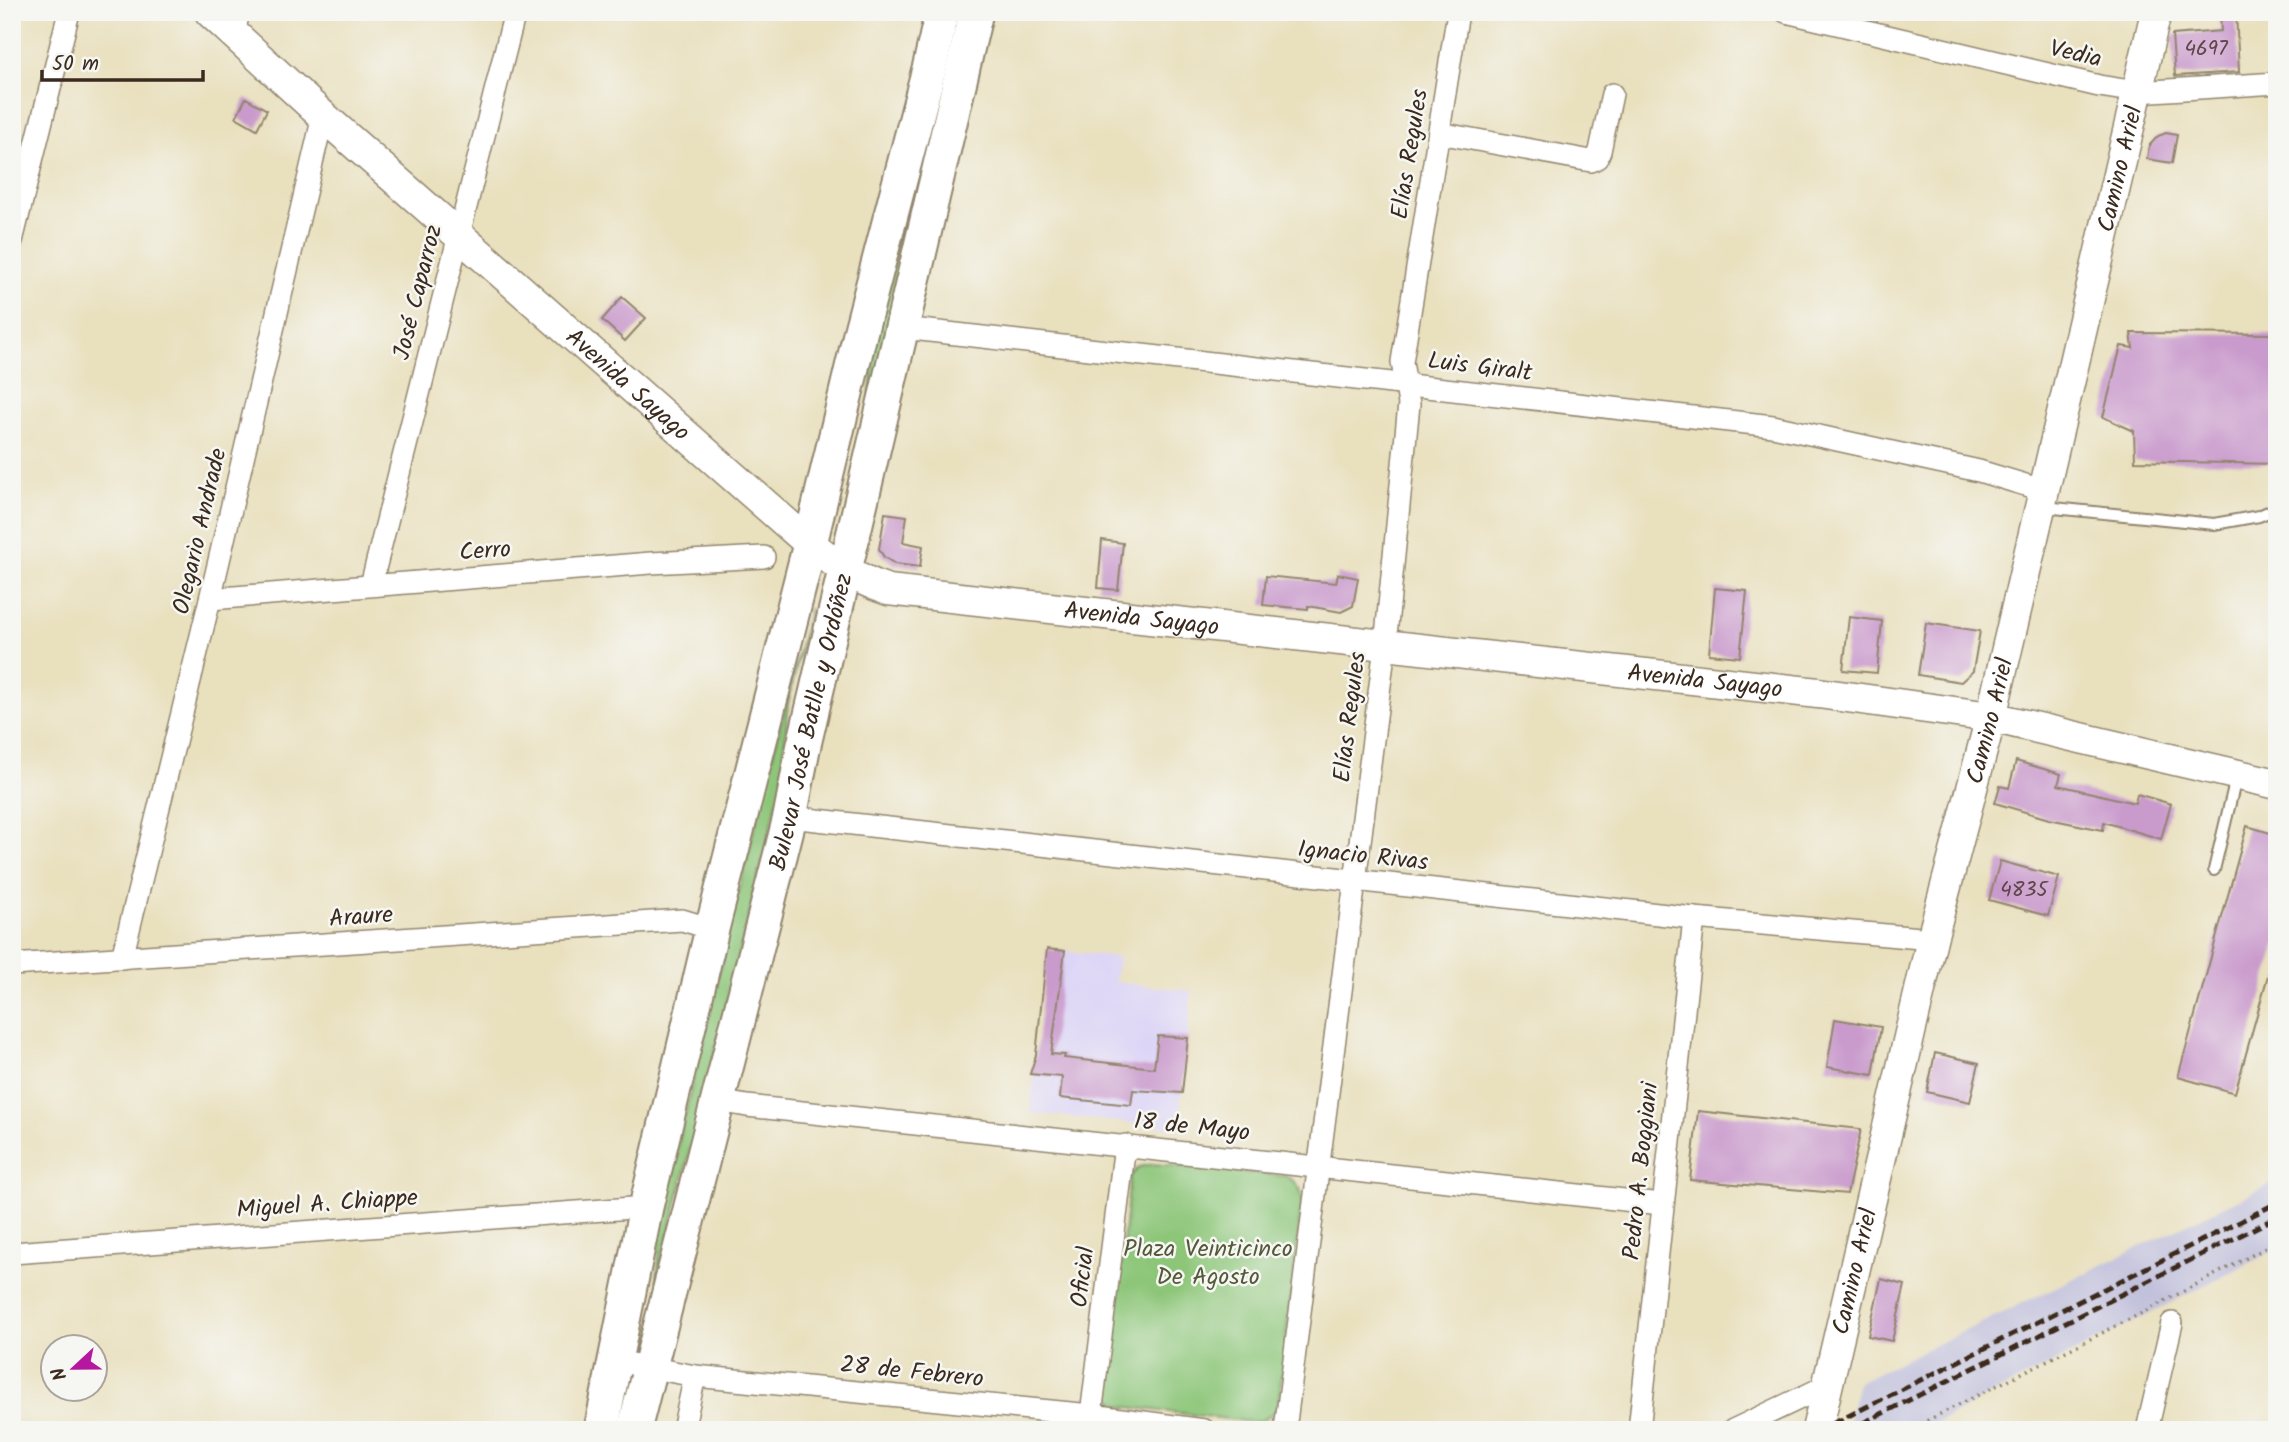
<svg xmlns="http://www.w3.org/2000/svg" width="2289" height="1442" font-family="Kalam,sans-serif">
<rect width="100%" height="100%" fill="#f6f6f2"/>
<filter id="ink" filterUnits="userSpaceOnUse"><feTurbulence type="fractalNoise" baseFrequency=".0143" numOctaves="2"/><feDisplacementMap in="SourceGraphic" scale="14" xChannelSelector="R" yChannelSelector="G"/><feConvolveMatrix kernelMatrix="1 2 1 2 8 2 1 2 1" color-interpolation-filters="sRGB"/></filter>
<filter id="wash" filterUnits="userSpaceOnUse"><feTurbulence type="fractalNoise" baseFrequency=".00686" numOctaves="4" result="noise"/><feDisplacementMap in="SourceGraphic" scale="28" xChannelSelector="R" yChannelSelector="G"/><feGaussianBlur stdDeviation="1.57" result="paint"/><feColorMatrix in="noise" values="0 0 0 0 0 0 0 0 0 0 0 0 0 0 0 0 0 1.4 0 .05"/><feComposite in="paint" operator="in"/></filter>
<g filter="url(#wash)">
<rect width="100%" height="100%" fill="#e9e0be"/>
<polygon fill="#ddd5f6" points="1047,949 1118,957 1115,982 1192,991 1178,1128 1030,1113"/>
<polygon fill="#c2c1dc" points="2277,1181 2277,1249 1922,1430 1846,1430 1858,1382"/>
<g fill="#8dc679" stroke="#64784c" stroke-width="2">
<polygon points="952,12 961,12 869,408 875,329"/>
<polygon points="810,608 788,704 782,783 657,1282 662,1211 736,900"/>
<path d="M1154,1164L1285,1176C1297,1181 1303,1189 1302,1202L1279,1397L1275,1412L1260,1421L1252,1422L1120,1406C1111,1400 1109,1396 1108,1385L1130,1177L1139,1167Z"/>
</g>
<g id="blocks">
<g fill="#c99acc">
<polygon points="2220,12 2236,12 2239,72 2175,76 2172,35 2221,31"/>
<polygon points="246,98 267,110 257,129 236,117"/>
<polygon points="2166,133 2177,135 2172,163 2147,159 2149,146 2158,136"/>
<polygon points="622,297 646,318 625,341 602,320"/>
<polygon points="2131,333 2277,334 2277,464 2135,461 2134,431 2103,417 2121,346 2133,348"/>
<polygon points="885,513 907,516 903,542 923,546 920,567 895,564 884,557 879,549"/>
<polygon points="1102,540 1123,543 1118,590 1098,588"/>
<polygon points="1338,574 1358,578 1353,606 1341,612 1308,606 1308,609 1263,605 1266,576 1336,583"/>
<polygon points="1715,588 1747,591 1740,657 1709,654"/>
<polygon points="1849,617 1882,621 1877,673 1843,670"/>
<polygon points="1926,623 1980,631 1973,671 1961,682 1918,675"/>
<polygon points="2016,761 2061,774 2058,785 2135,803 2137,794 2171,804 2161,839 2104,822 2103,830 2049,819 1995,803 2000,786 2009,788"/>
<polygon points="2247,826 2277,835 2277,943 2235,1093 2178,1077"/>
<polygon points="2000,861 2059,877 2048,916 1989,900"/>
<polygon points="1047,949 1065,951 1051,1054 1065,1055 1064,1058 1154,1068 1158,1036 1188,1038 1182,1093 1133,1090 1131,1105 1060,1098 1062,1077 1030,1074 1036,1055"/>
<polygon points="1835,1019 1881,1027 1873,1075 1827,1067"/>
<polygon points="1935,1053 1979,1063 1970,1102 1927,1092"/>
<polygon points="1698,1111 1861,1129 1847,1194 1690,1180"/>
<polygon points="1881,1279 1905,1285 1892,1341 1868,1336"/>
</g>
</g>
</g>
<g filter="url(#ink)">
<use href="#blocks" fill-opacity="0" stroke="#92856e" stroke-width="2"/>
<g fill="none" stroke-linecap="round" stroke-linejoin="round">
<g stroke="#92856e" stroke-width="14">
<g id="lane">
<polyline points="2044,507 2214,524 2259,516 2277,508"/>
<polyline points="2214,870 2236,778"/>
</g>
</g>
<g stroke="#92856e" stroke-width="24">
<g id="street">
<polyline points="1786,12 2099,86 2137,92 2277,83"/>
<polyline points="234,33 239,12"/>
<polyline points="1439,133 1591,161 1597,158 1600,151 1612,94"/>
<polyline points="12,241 69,12"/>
<polyline points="903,328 1773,426 1979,471 2045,491"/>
<polyline points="371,585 515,12"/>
<polyline points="210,599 651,563 764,557"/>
<polyline points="790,817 1694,918 1932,939"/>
<polyline points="122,958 210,599 323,116"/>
<polyline points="12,965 682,920 712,929"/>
<polyline points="718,1101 747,1106 1662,1204"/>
<polyline points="12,1253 646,1207"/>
<polyline points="616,1361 695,1376 1091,1415 1204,1430"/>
<polyline points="1091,1415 1125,1145"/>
<polyline points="683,1430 695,1376"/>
<polyline points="1285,1430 1385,646 1409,404 1402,362 1458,12"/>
<polyline points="1639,1430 1694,918"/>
<polyline points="1733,1430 1828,1385"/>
<polyline points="2147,1430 2172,1323"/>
</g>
</g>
<g stroke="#92856e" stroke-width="33">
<g id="secondary">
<path id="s1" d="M210,12L323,116L810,544C836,564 856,579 888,590L1818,693L1991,717L2277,784"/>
<path id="s2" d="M1817,1430L1932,939L1991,717L2156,12"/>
</g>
</g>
<g stroke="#92856e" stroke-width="37">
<g id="primary">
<polyline points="601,1430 646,1207 712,929 810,544 861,330 930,65 942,12"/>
<path id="s3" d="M634,1430L790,817L803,749L976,12"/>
</g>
</g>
<polyline stroke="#92856e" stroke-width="3.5" stroke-dasharray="2 5" stroke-linecap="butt" points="1908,1430 2144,1312 2277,1242"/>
<use href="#lane" stroke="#fff" stroke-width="10"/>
<use href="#street" stroke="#fff" stroke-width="21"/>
<use href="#secondary" stroke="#fff" stroke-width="30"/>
<use href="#primary" stroke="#fff" stroke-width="33"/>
<g stroke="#3b2a1e" stroke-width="5" stroke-dasharray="10 5" stroke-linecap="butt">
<polyline points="1820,1430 2277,1203"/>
<polyline points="1849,1430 2277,1217"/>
</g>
</g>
</g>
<g text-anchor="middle" stroke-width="5" stroke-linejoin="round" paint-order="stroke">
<g font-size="21" fill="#5e464a">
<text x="2206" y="55">4697</text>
<text x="2024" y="896">4835</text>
</g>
<g font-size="24" fill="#3b2a1e" stroke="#f6f6f2">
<text transform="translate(2076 53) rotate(13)" y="8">Vedia</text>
<text transform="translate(1409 154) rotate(-81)" y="8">Elías Regules</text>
<text dy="8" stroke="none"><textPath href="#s2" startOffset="1297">Camino Ariel</textPath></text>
<text transform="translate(417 292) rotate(-76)" y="8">José Caparroz</text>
<text transform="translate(1480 366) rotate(7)" y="8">Luis Giralt</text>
<text dy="8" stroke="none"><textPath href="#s1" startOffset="560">Avenida Sayago</textPath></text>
<text transform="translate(199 531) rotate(-77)" y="8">Olegario Andrade</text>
<text transform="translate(485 550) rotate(-4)" y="8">Cerro</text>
<text dy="8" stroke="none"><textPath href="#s1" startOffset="1148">Avenida Sayago</textPath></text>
<text dy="8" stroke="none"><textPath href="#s1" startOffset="1715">Avenida Sayago</textPath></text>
<text transform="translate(1349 717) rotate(-83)" y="8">Elías Regules</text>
<text dy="8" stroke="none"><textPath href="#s3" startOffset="730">Bulevar José Batlle y Ordóñez</textPath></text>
<text dy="8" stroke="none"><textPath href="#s2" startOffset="730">Camino Ariel</textPath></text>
<text transform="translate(1363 855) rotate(6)" y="8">Ignacio Rivas</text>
<text transform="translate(361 916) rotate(-4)" y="8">Araure</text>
<text transform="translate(1192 1126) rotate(6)" y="8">18 de Mayo</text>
<text transform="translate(1640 1171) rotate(-84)" y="8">Pedro A. Boggiani</text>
<text transform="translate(327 1203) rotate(-4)" y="8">Miguel A. Chiappe</text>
<text dy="8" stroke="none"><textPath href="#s2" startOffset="163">Camino Ariel</textPath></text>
<text transform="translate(1082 1277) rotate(-83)" y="8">Oficial</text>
<text transform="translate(912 1371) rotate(6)" y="8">28 de Febrero</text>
</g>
<g font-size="24" fill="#545939" stroke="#f6f6f2">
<text x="1208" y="1256">Plaza Veinticinco<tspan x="1208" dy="28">De Agosto</tspan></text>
</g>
</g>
<rect width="2289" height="1442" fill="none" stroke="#f6f6f2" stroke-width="42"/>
<g transform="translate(74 1368) rotate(248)"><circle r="33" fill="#f6f6f2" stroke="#aba49d" stroke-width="2"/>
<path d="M0-5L12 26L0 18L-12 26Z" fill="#b5179e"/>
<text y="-10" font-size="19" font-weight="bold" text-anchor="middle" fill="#3b2a1e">N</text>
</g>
<path d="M42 70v10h161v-10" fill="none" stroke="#3b2a1e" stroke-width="3.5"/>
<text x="52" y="70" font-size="21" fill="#3b2a1e" stroke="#f6f6f2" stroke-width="5" paint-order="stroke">50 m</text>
</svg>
